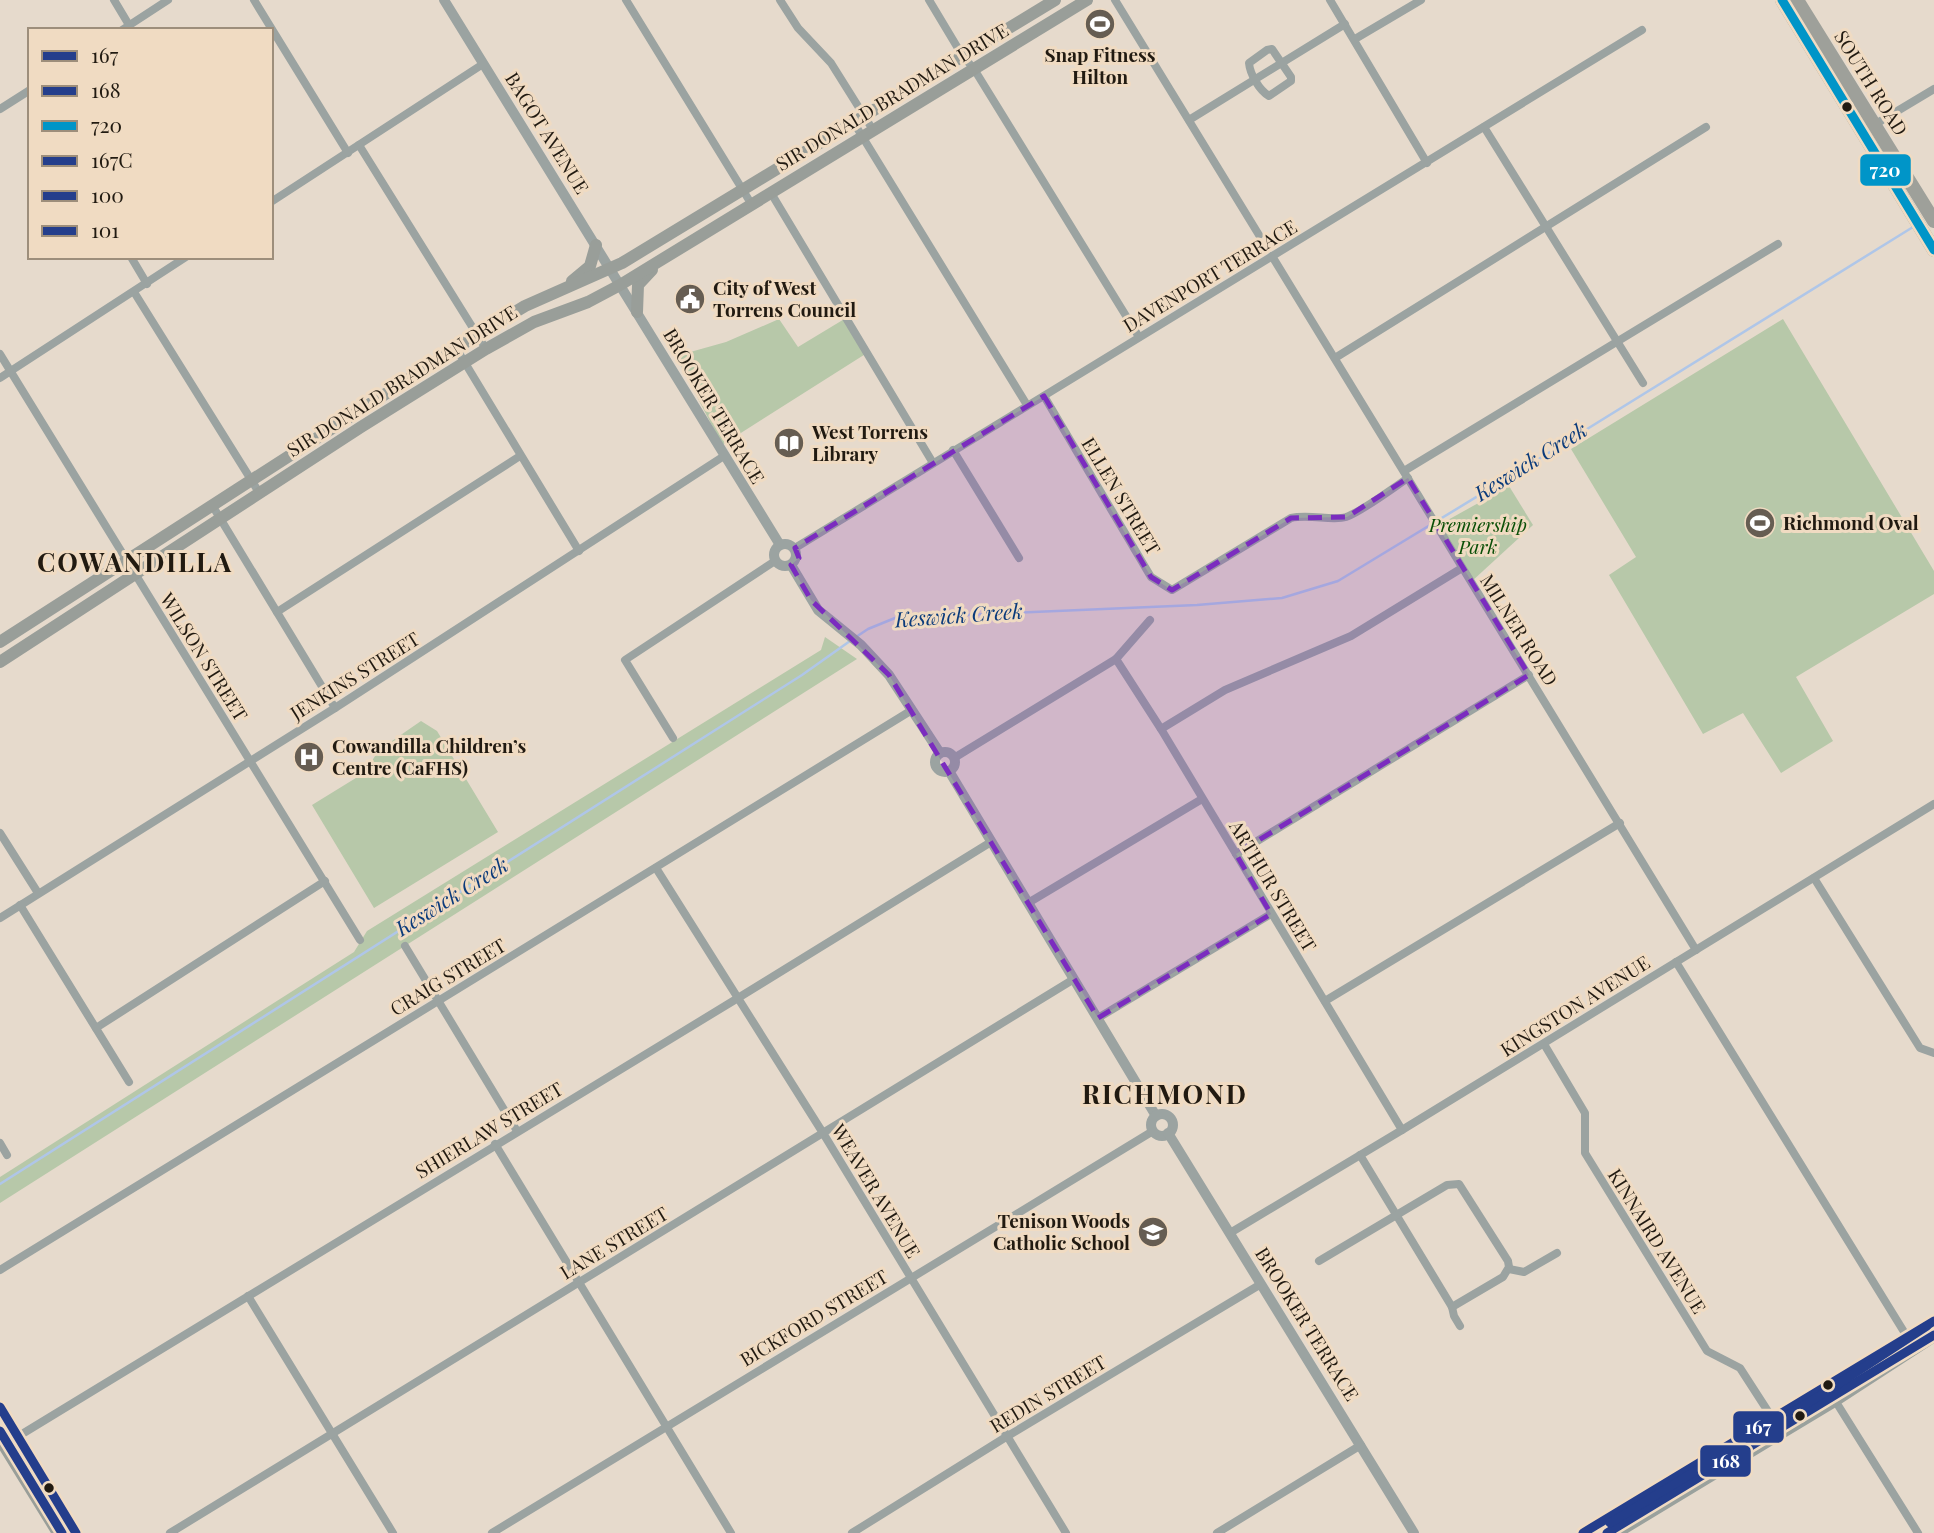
<svg xmlns="http://www.w3.org/2000/svg" width="1934" height="1533" font-family="'Playfair Display',serif">
<rect width="100%" height="100%" fill="#e6dacc"/>
<g fill="#b7c8a9">
<polygon points="846,318 867,353 722,445 676,356 726,342 779,319 798,347"/>
<polygon points="1783,319 1934,571 1934,594 1796,677 1833,741 1781,773 1743,713 1703,734 1609,575 1636,557 1571,449"/>
<polygon points="1509,486 1533,525 1471,582 1437,526"/>
<polygon points="825,637 857,659 0,1203 0,1177 354,952 367,931 821,650"/>
<polygon points="421,721 437,731 498,832 374,908 312,805 364,773 379,750"/>
</g>
<g fill="none" stroke-linecap="round" stroke-linejoin="round">
<g stroke="#afc6e8" stroke-width="2.5">
<polyline points="856,637 868,629 895,618 1197,605 1282,598 1338,581 1529,465 1913,227"/>
<polyline points="0,1184 802,675 850,641"/>
</g>
<g stroke="#9ba3a1" stroke-width="8">
<polyline points="114,0 129,25"/>
<polyline points="254,0 348,153"/>
<polyline points="626,0 752,205"/>
<polyline points="780,0 798,28 831,63 873,130"/>
<polyline points="929,0 962,55 974,69 1139,337"/>
<polyline points="1115,0 1259,235"/>
<polyline points="1330,0 1427,163"/>
<polyline points="122,30 168,0"/>
<polyline points="1355,39 1421,0"/>
<path d="M1272,49L1291,77V81L1269,96C1259,90 1250,74 1249,63L1267,50Z"/>
<polyline points="0,109 30,90"/>
<polyline points="1189,120 1345,24"/>
<polyline points="854,123 1027,405"/>
<polyline points="1874,125 1934,89"/>
<polyline points="1484,127 1643,383"/>
<polyline points="359,145 486,349"/>
<polyline points="771,193 933,463"/>
<polyline points="271,202 483,64"/>
<polyline points="1272,256 1696,950"/>
<polyline points="131,257 147,284"/>
<polyline points="134,292 260,494"/>
<polyline points="456,348 579,551"/>
<polyline points="0,354 360,940"/>
<polyline points="1335,358 1706,127"/>
<polyline points="0,378 186,257"/>
<path d="M1044,396L1151,577L1172,590L1291,518C1309,514 1333,521 1346,517C1361,512 1393,488 1408,478"/>
<polyline points="953,450 1019,558"/>
<polyline points="1404,471 1778,244"/>
<polyline points="212,505 335,708"/>
<polyline points="795,548 1642,30"/>
<polyline points="277,612 520,456"/>
<polyline points="1116,659 1150,620"/>
<polyline points="1161,729 1225,690 1351,636 1462,568"/>
<polyline points="673,738 625,660 775,561"/>
<polyline points="954,758 1116,659 1161,729 1402,1130"/>
<polyline points="0,833 38,893"/>
<polyline points="1236,854 1529,675"/>
<polyline points="656,868 823,1133 1066,1533"/>
<polyline points="1814,878 1920,1048 1934,1053"/>
<polyline points="1028,903 1202,799"/>
<polyline points="20,905 129,1082"/>
<polyline points="0,918 335,708 724,456"/>
<polyline points="405,946 517,1131"/>
<polyline points="1676,962 1914,1348"/>
<polyline points="1325,1001 1620,823"/>
<polyline points="1098,1018 1271,914"/>
<polyline points="96,1028 325,881"/>
<polyline points="1544,1044 1585,1113 1585,1153 1707,1351 1740,1368 1782,1433"/>
<polyline points="0,1143 7,1155"/>
<polyline points="495,1144 731,1533"/>
<polyline points="1360,1155 1452,1307 1454,1316 1460,1326"/>
<polyline points="1230,1233 1402,1130 1934,804"/>
<polyline points="1319,1261 1447,1185 1459,1184 1508,1261 1509,1267 1503,1277 1452,1307"/>
<polyline points="1509,1269 1524,1272 1557,1253"/>
<polyline points="0,1270 912,710"/>
<polyline points="248,1296 393,1533"/>
<polyline points="1826,1386 1918,1533"/>
<polyline points="4,1445 738,998 991,842"/>
<polyline points="170,1533 1074,979"/>
<polyline points="492,1533 1153,1131"/>
<polyline points="852,1533 1006,1437 1261,1284"/>
<polyline points="1217,1533 1361,1445"/>
</g>
<g stroke="#9ba3a1" stroke-width="10">
<polyline points="444,0 780,545"/>
<circle cx="785" cy="555" r="11"/>
<polyline points="791,565 818,610 861,645 889,675 940,753"/>
<circle cx="945" cy="762" r="10"/>
<polyline points="949,771 1156,1116"/>
<circle cx="1162" cy="1125" r="11"/>
<polyline points="1168,1133 1414,1533"/>
</g>
<g stroke="#9aa19d" stroke-width="12">
<polyline points="1583,1533 1934,1321"/>
<polyline points="1616,1533 1836,1400 1934,1336"/>
</g>
<g stroke="#999e99" stroke-width="12">
<polyline points="572,281 590,266 596,245"/>
<polyline points="637,312 638,285 652,270"/>
<polyline points="0,642 477,335 525,306 622,263 1055,0"/>
<polyline points="0,662 361,427 486,349 534,322 588,302 620,285 1087,0"/>
<polyline points="0,1407 76,1533"/>
<polyline points="0,1439 58,1533"/>
</g>
<g stroke="#9ea09a" stroke-width="14">
<polyline points="1782,0 1934,250"/>
<polyline points="1797,0 1934,221"/>
</g>
<g stroke="#f0dbc2" stroke-width="14">
<polyline id="bus-1" points="1583,1533 1934,1321"/>
</g>
<g stroke="#f0dbc2" stroke-width="14">
<polyline id="bus-2" points="1607,1533 1934,1335"/>
</g>
<g stroke="#f0dbc2" stroke-width="14">
<polyline id="bus-3" points="1782,0 1934,250"/>
</g>
<g stroke="#f0dbc2" stroke-width="14">
<polyline id="bus-4" points="1610,1523 1829,1390 1927,1326"/>
</g>
<g stroke="#f0dbc2" stroke-width="14">
<polyline id="bus-5" points="0,1407 76,1533"/>
</g>
<g stroke="#f0dbc2" stroke-width="14">
<polyline id="bus-6" points="0,1431 62,1533"/>
</g>
<use href="#bus-1" stroke="#243e8c" stroke-width="9"/>
<use href="#bus-2" stroke="#243e8c" stroke-width="9"/>
<use href="#bus-3" stroke="#0095c8" stroke-width="9"/>
<use href="#bus-4" stroke="#243e8c" stroke-width="9"/>
<use href="#bus-5" stroke="#243e8c" stroke-width="9"/>
<use href="#bus-6" stroke="#243e8c" stroke-width="9"/>
</g>
<path fill="#7b2cbf" fill-opacity="0.2" stroke="#7b2cbf" stroke-width="5" stroke-dasharray="14 9" stroke-linejoin="round" d="M1044,396L1151,577L1172,590L1291,518L1347,517L1408,478L1529,675L1236,854L1271,914L1098,1018L889,675L811,600L791,565L799,558L795,548Z"/>
<defs>
<g id="stadium-disc" transform="scale(1.575)"><circle r="9.5" fill="#665d52" stroke="#f0dbc2"/><path d="M0-5a6.5 5 0 1 0 0 10a6.5 5 0 1 0 0-10ZM-3.5-1.8h7v3.6h-7Z" fill="#fff"/></g>
<g id="civic-disc" transform="scale(1.575)"><circle r="9.5" fill="#665d52" stroke="#f0dbc2"/><path d="M-.6-6.5H3V-4.5H.6V-3L4-1V1h2V6H-6V1h2V-1L-.6-3ZM-1.2 2.5V6h2.4V2.5Z" fill="#fff"/></g>
<g id="library-disc" transform="scale(1.575)"><circle r="9.5" fill="#665d52" stroke="#f0dbc2"/><path d="M-6-4Q-3-5.5-.7-3.5V5Q-3 3-6 4ZM6-4Q3-5.5 .7-3.5V5Q3 3 6 4Z" fill="#fff"/></g>
<g id="hospital-disc" transform="scale(1.575)"><circle r="9.5" fill="#665d52" stroke="#f0dbc2"/><path d="M-5-5h3v3.5h4V-5h3V5h-3V1.5h-4V5h-3Z" fill="#fff"/></g>
<g id="school-disc" transform="scale(1.575)"><circle r="9.5" fill="#665d52" stroke="#f0dbc2"/><path d="M0-5L7-2L0 1L-7-2ZM-4 1L0 2.5L4 1V4Q0 6-4 4Z" fill="#fff"/></g>
</defs>
<g fill-rule="evenodd">
<use href="#stadium-disc" x="1100" y="24"/>
<use href="#civic-disc" x="690" y="299"/>
<use href="#library-disc" x="789" y="443"/>
<use href="#stadium-disc" x="1760" y="523"/>
<use href="#hospital-disc" x="309" y="757"/>
<use href="#school-disc" x="1153" y="1232"/>
</g>
<g fill="#211a11" stroke="#f0dbc2" stroke-width="2.5">
<circle cx="1847" cy="107" r="6"/>
<circle cx="1828" cy="1385" r="6"/>
<circle cx="1800" cy="1416" r="6"/>
<circle cx="49" cy="1488" r="6"/>
</g>
<g text-anchor="middle" stroke-width="6" stroke-linejoin="round" paint-order="stroke">
<g font-size="19" font-weight="bold" fill="#211a11" stroke="#f0dbc2" text-anchor="start">
<text x="1100" y="62" text-anchor="middle">Snap Fitness<tspan x="1100" dy="22">Hilton</tspan></text>
<text x="713" y="295">City of West<tspan x="713" dy="22">Torrens Council</tspan></text>
<text x="812" y="439">West Torrens<tspan x="812" dy="22">Library</tspan></text>
<text x="1783" y="530">Richmond Oval</text>
<text x="332" y="753">Cowandilla Children’s<tspan x="332" dy="22">Centre (CaFHS)</tspan></text>
<text x="1130" y="1228" text-anchor="end">Tenison Woods<tspan x="1130" dy="22">Catholic School</tspan></text>
</g>
<g font-size="19" fill="#211a11" stroke="#f0dbc2">
<text transform="translate(1871 83) rotate(58)" y="7">SOUTH ROAD</text>
<text transform="translate(892 97) rotate(-31)" y="7">SIR DONALD BRADMAN DRIVE</text>
<text transform="translate(547 133) rotate(58)" y="7">BAGOT AVENUE</text>
<text transform="translate(1210 276) rotate(-31)" y="7">DAVENPORT TERRACE</text>
<text transform="translate(402 381) rotate(-32)" y="7">SIR DONALD BRADMAN DRIVE</text>
<text transform="translate(714 406) rotate(59)" y="7">BROOKER TERRACE</text>
<text transform="translate(1121 496) rotate(59)" y="7">ELLEN STREET</text>
<text transform="translate(1519 630) rotate(58)" y="7">MILNER ROAD</text>
<text transform="translate(204 657) rotate(58)" y="7">WILSON STREET</text>
<text transform="translate(355 676) rotate(-32)" y="7">JENKINS STREET</text>
<text transform="translate(1273 886) rotate(59)" y="7">ARTHUR STREET</text>
<text transform="translate(448 977) rotate(-31)" y="7">CRAIG STREET</text>
<text transform="translate(1575 1006) rotate(-32)" y="7">KINGSTON AVENUE</text>
<text transform="translate(489 1130) rotate(-31)" y="7">SHIERLAW STREET</text>
<text transform="translate(876 1191) rotate(59)" y="7">WEAVER AVENUE</text>
<text transform="translate(1657 1241) rotate(58)" y="7">KINNAIRD AVENUE</text>
<text transform="translate(614 1243) rotate(-31)" y="7">LANE STREET</text>
<text transform="translate(814 1318) rotate(-31)" y="7">BICKFORD STREET</text>
<text transform="translate(1307 1324) rotate(58)" y="7">BROOKER TERRACE</text>
<text transform="translate(1048 1394) rotate(-31)" y="7">REDIN STREET</text>
</g>
<g font-size="19" font-style="italic" fill="#0a4f07" stroke="#f0dbc2">
<text x="1478" y="532">Premiership<tspan x="1478" dy="22">Park</tspan></text>
</g>
<g font-size="21" font-style="italic" fill="#0b3b7b" stroke="#f0dbc2">
<text transform="translate(1531 462) rotate(-32)" y="7">Keswick Creek</text>
<text transform="translate(959 616) rotate(-4)" y="7">Keswick Creek</text>
<text transform="translate(452 897) rotate(-32)" y="7">Keswick Creek</text>
</g>
<g font-size="26" font-weight="bold" letter-spacing="2" fill="#211a11" stroke="#f0dbc2">
<text x="135" y="572">COWANDILLA</text>
<text x="1165" y="1104">RICHMOND</text>
</g>
</g>
<g stroke="#f0dbc2" stroke-width="2.5">
<rect x="1859" y="153" width="53" height="34" rx="7" fill="#0095c8"/>
<rect x="1732" y="1410" width="53" height="34" rx="7" fill="#243e8c"/>
<rect x="1699" y="1444" width="53" height="34" rx="7" fill="#243e8c"/>
</g>
<g font-size="19" text-anchor="middle" font-weight="bold" fill="#fff">
<text x="1885" y="177">720</text>
<text x="1758" y="1434">167</text>
<text x="1726" y="1468">168</text>
</g>
<rect x="28" y="28" width="245" height="231" fill="#f0dbc2" stroke="#9d8e7b" stroke-width="2"/>
<rect x="42" y="51" width="35" height="10" fill="#243e8c" stroke="#9d8e7b" stroke-width="2"/>
<text x="91" y="63" font-size="21" fill="#211a11">167</text>
<rect x="42" y="86" width="35" height="10" fill="#243e8c" stroke="#9d8e7b" stroke-width="2"/>
<text x="91" y="98" font-size="21" fill="#211a11">168</text>
<rect x="42" y="121" width="35" height="10" fill="#0095c8" stroke="#9d8e7b" stroke-width="2"/>
<text x="91" y="133" font-size="21" fill="#211a11">720</text>
<rect x="42" y="156" width="35" height="10" fill="#243e8c" stroke="#9d8e7b" stroke-width="2"/>
<text x="91" y="168" font-size="21" fill="#211a11">167C</text>
<rect x="42" y="191" width="35" height="10" fill="#243e8c" stroke="#9d8e7b" stroke-width="2"/>
<text x="91" y="203" font-size="21" fill="#211a11">100</text>
<rect x="42" y="226" width="35" height="10" fill="#243e8c" stroke="#9d8e7b" stroke-width="2"/>
<text x="91" y="238" font-size="21" fill="#211a11">101</text>
</svg>
